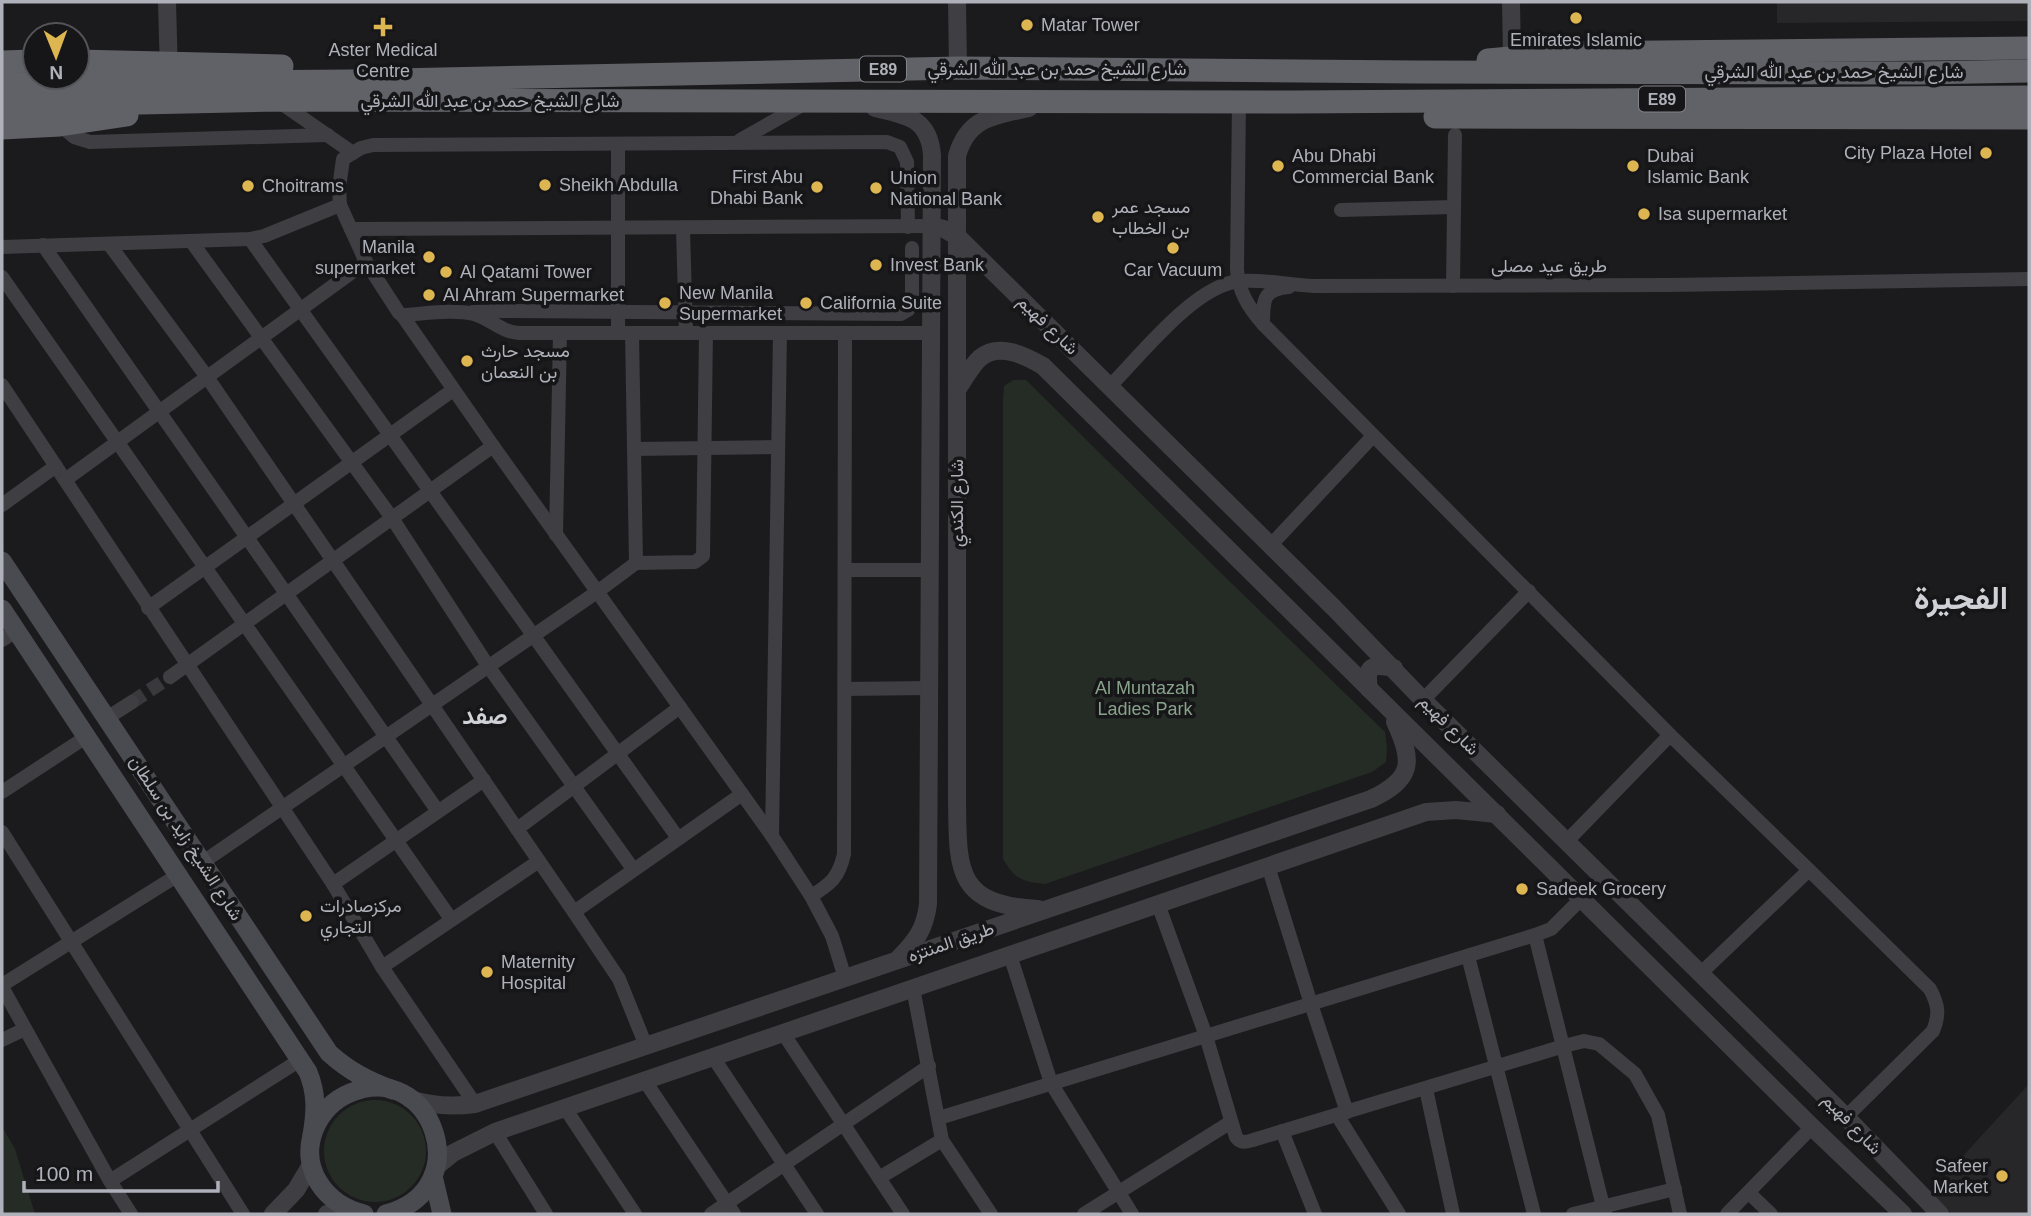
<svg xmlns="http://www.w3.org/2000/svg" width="2031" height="1216" font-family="Arial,Vazirmatn,sans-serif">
<rect width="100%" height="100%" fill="#1b1a1c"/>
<g fill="#272729">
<polygon points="1777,2 2029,2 2029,21 1777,23"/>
<polygon points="2029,1084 2029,1214 1952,1214 1929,1193"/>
</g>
<g fill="#252c26">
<path d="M1013,380H1026L1220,572L1385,732L1387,747L1386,762L1372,772L1045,884C1022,882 1015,879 1003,859V400L1004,386Z"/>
<circle cx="375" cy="1151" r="51"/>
<polygon points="2,1127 15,1149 35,1214 2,1214"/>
</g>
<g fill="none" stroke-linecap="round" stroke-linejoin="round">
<polyline stroke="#39383c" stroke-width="14" stroke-dasharray="14 7" stroke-linecap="butt" points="132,702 170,677"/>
<g stroke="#3e3e43" stroke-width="14">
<polyline points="278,101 353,153"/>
<path d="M1239,102L1237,269C1238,291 1249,308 1263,324L1670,735"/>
<polyline points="60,125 74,137 90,142 328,135"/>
<polyline points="740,140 804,104"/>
<polyline points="618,144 618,333"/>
<polyline points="1341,210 1454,207"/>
<polyline points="351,229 931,226"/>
<polyline points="683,229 686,333"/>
<polyline points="250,239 678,838"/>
<polyline points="191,241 392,518 488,666 633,869"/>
<polyline points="109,244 207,377 574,912 619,979 646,1046"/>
<polyline points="43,245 437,810"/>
<polyline points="2,247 250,239 264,236 340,205"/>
<polyline points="2,277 451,919"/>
<polyline points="1453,286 1455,135"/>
<polyline points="473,312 508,311 901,314 908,310 912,303 912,248"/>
<path d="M402,315C424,314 452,309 474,314C491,319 501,332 519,333H930"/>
<path d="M1263,324C1263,300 1263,289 1289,287"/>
<polyline points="632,333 636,563"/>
<polyline points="2,385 333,884 382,967 475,1104"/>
<path d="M1110,386C1141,355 1194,286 1239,281C1265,279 1289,285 1314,286L1669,285L2029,279"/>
<polyline points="634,449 778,447"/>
<polyline points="65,480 366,262"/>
<polyline points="2,505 56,466"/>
<polyline points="556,535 560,333"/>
<polyline points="1270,546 1373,436"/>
<polyline points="845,570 929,570"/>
<polyline points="148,608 453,390"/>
<polyline points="2,640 16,631"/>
<polyline points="170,677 493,446"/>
<polyline points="845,689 928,688"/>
<polyline points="1423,700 1529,591"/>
<polyline points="107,718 132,702"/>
<polyline points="2,792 86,737"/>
<polyline points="517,829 680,707"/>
<polyline points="2,832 243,1214"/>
<polyline points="772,836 780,333"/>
<polyline points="1567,841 1670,735 1809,870"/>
<polyline points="203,862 597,592 636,563 695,562 703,556 706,333"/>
<polyline points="1268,866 1311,1004 1347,1112"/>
<polyline points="333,884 484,780"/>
<path d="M811,896C831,884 839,877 844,854L845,333"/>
<path d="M1158,904L1206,1036L1236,1137C1241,1144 1246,1142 1253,1140L1564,1046L1584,1041L1599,1044L1635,1074L1658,1115L1680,1214"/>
<polyline points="574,912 742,794"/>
<polyline points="1535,935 1605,1214"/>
<polyline points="1010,955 1051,1083 1132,1214"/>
<polyline points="1468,956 1534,1214"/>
<polyline points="382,967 539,861"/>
<path d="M1700,974L1809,870L1930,989C1938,1004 1940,1014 1933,1031L1846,1117"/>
<polyline points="845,978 832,936 811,896 772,836 493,446 402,315 399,313 366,262 340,205 339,188 343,159 361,148 373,145 887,142 900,147 907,162 908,227"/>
<polyline points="2,985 178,875"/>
<polyline points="2,987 110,1181 131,1214"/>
<polyline points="913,988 942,1140 991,1214"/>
<polyline points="783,1033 903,1214"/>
<polyline points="2,1040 25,1029"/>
<polyline points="713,1057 817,1214"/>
<polyline points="645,1081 734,1214"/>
<polyline points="1426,1089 1453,1214"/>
<polyline points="565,1108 635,1214"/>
<polyline points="1337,1115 1399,1214"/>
<polyline points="939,1118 1535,935 1551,929 1581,899"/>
<polyline points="1282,1131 1315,1214"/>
<polyline points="495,1132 546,1214"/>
<polyline points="879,1178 942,1140"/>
<polyline points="110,1181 300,1060"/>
<polyline points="1749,1193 1771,1214"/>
<polyline points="711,1214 929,1066"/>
<polyline points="1084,1214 1231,1122"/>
<polyline points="1573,1214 1675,1189"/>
<polyline points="1727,1214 1812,1127"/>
</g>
<g stroke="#3e3e43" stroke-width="18">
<polyline points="167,2 169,74"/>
<polyline points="957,2 958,68"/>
<polyline points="1511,2 1512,57"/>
<path d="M875,108C905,115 929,117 932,155L928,904C925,929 916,941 899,958"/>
<path d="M1029,108C994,116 968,117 957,156V799C958,868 954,905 1038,909"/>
<polyline points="931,226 944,229 958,237 1334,608 1423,700 1846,1117 1940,1214"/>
<path d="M957,390C964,380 971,366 980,358C999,342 1026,356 1043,366L1812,1127L1903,1214"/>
<path d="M1369,689C1365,665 1372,664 1394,668"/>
<path d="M410,1099C432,1106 452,1107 475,1104L1371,799C1413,779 1414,762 1395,722"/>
<polyline points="437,1166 453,1153 495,1132 1426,812 1456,810 1497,814"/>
<polyline points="273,1214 296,1190 311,1165"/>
<polyline points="327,1214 351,1211"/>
</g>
<g stroke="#4a4b51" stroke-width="19">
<path d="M2,561L329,1053C349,1071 368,1081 393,1090"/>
<path d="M2,609L308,1072C317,1094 316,1112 312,1135"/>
<polyline points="433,1176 442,1214"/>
<path d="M364,1214C326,1205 299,1169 314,1130C321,1113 333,1100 350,1093C431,1058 480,1189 386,1214"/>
</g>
<g stroke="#606268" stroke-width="23">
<polyline points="1488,60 1563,53 2029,48"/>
<polyline points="77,61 282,66"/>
<polyline points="2,62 35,61"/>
<polyline points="2,84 349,81 958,68 1416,72 1919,73 2029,71"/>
<polyline points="2,106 277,100 1294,102 2029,97"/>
<polyline points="1435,117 2029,118"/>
<polyline points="2,128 60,125 127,115"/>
</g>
</g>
<g fill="#ddb652" stroke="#161517" stroke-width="2.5">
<circle cx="1576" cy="18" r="7"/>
<circle cx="1027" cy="25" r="7"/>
<path d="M379.5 16.5h7v7h7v7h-7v7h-7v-7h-7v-7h7z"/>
<circle cx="1986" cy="153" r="7"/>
<circle cx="1278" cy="166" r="7"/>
<circle cx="1633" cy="166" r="7"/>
<circle cx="545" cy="185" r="7"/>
<circle cx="248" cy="186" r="7"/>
<circle cx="817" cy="187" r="7"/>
<circle cx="876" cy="188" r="7"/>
<circle cx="1644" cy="214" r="7"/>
<circle cx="1098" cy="217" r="7"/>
<circle cx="1173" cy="248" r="7"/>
<circle cx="429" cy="257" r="7"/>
<circle cx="876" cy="265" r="7"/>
<circle cx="446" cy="272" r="7"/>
<circle cx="429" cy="295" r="7"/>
<circle cx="665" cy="303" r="7"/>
<circle cx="806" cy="303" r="7"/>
<circle cx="467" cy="361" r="7"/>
<circle cx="1522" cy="889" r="7"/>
<circle cx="306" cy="916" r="7"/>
<circle cx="487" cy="972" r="7"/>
<circle cx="2002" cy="1176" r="7"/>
</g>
<g text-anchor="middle" stroke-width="7" stroke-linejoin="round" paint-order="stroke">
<g fill="#161517" stroke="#818289" stroke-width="2">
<rect x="860" y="56.5" width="46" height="25" rx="5"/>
<rect x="1639" y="86.5" width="46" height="25" rx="5"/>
</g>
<g font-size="16" font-weight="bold" fill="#afb1ba">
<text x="883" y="75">E89</text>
<text x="1662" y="105">E89</text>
</g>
<g font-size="18" fill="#afb1ba" stroke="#161517" text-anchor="start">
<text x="1041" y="31">Matar Tower</text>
<text x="1576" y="46" text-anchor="middle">Emirates Islamic</text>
<text x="383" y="56" text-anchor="middle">Aster Medical<tspan x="383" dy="21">Centre</tspan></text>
<text x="1972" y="159" text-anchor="end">City Plaza Hotel</text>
<text x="1292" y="162">Abu Dhabi<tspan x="1292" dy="21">Commercial Bank</tspan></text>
<text x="1647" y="162">Dubai<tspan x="1647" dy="21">Islamic Bank</tspan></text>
<text x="803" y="183" text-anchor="end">First Abu<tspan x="803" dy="21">Dhabi Bank</tspan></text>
<text x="890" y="184">Union<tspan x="890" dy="21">National Bank</tspan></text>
<text x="559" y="191">Sheikh Abdulla</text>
<text x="262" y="192">Choitrams</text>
<text x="1112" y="213">مسجد عمر<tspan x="1112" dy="21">بن الخطاب</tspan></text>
<text x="1658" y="220">Isa supermarket</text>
<text x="415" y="253" text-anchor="end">Manila<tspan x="415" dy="21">supermarket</tspan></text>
<text x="890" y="271">Invest Bank</text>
<text x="1173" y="276" text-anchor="middle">Car Vacuum</text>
<text x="460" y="278">Al Qatami Tower</text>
<text x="679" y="299">New Manila<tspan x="679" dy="21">Supermarket</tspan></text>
<text x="443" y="301">Al Ahram Supermarket</text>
<text x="820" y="309">California Suite</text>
<text x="481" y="357">مسجد حارث<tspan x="481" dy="21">بن النعمان</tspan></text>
<text x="1536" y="895">Sadeek Grocery</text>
<text x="320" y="912">مركزصادرات<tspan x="320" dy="21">التجاري</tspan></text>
<text x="501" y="968">Maternity<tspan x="501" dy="21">Hospital</tspan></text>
<text x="1988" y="1172" text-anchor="end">Safeer<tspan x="1988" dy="21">Market</tspan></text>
</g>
<g font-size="18" fill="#afb1ba" stroke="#161517">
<text x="1057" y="75">شارع الشيخ حمد بن عبد الله الشرقي</text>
<text x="1834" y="78">شارع الشيخ حمد بن عبد الله الشرقي</text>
<text x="490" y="107">شارع الشيخ حمد بن عبد الله الشرقي</text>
<text x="1549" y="272">طريق عيد مصلى</text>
<text transform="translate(1048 325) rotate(44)" y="6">شارع فهيم</text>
<text transform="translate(957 503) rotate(-90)" y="6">شارع الكندي</text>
<text transform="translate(1449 725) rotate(45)" y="6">شارع فهيم</text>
<text transform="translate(186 838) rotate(57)" y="6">شارع الشيخ زايد بن سلطان</text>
<text transform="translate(951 942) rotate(-19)" y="6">طريق المنتزه</text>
<text transform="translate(1852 1124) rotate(46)" y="6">شارع فهيم</text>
</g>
<g font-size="18" fill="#88a38b" stroke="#161517">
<text x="1145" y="694">Al Muntazah<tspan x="1145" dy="21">Ladies Park</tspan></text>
</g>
<g font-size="24" font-weight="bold" fill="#cfd1d7" stroke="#161517">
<text x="485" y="724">صفد</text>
</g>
<g font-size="32" font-weight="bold" fill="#cfd1d7" stroke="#161517">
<text x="1961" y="609">الفجيرة</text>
</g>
</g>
<rect width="2031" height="1216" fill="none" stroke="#afb1ba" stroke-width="7"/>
<g transform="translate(56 56) rotate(179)"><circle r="33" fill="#161517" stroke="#535358" stroke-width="2"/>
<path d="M0-5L12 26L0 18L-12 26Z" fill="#ddb652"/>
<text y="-10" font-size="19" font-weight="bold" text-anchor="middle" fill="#afb1ba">N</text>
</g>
<path d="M24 1181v10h194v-10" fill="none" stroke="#afb1ba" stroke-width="3.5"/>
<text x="35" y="1181" font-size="21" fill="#afb1ba" stroke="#161517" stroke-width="5" paint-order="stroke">100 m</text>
</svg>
